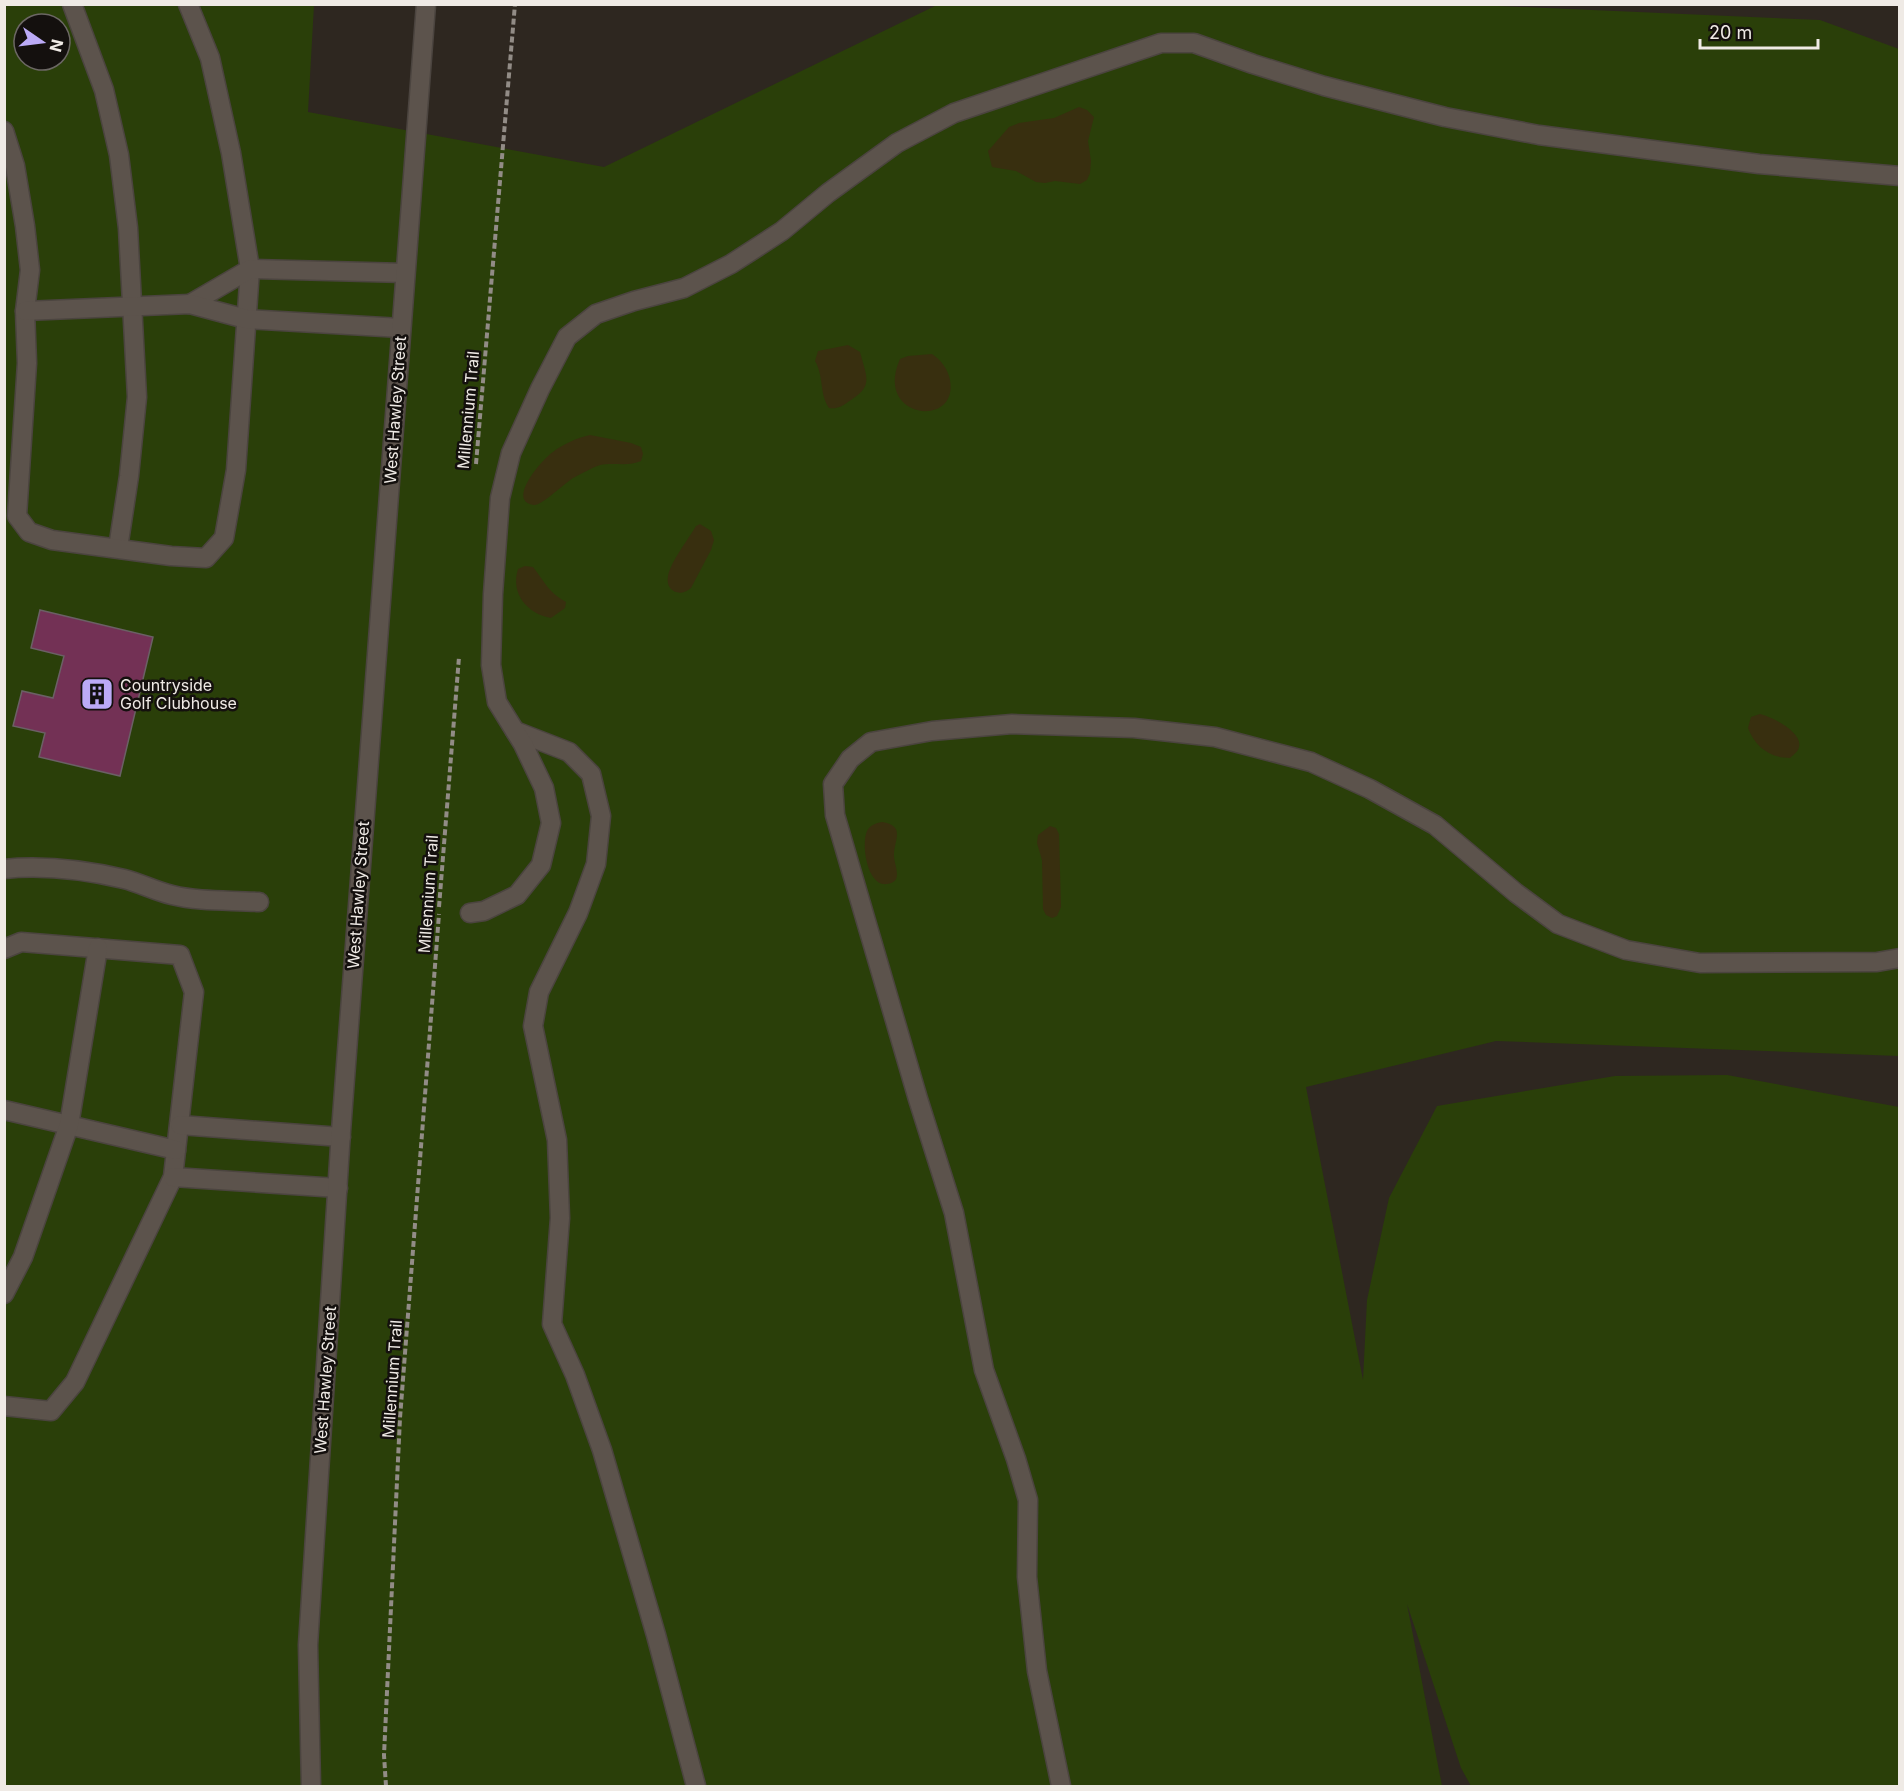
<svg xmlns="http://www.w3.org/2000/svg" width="1904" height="1791" font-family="Inter,sans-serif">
<rect width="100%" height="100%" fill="#2e2720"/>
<path fill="#2a3f09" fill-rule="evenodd" d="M1453,4L1820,20L1899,49V1056L1496,1041L1306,1087L1363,1380L1367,1300L1389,1198L1437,1106L1615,1076L1727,1075L1899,1107V1786H1471L1461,1768L1407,1604L1442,1786H5V5H314L308,112L604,167L937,5ZM24,24H60V60H24Z"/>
<g fill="#382f0f">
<polygon points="1079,107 1087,110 1094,117 1088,141 1091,161 1090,173 1087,180 1080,184 1055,181 1045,183 1036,182 1016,171 992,167 988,151 1009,127 1019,123 1054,118"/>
<path d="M848,345L860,352C867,379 874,386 848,402C841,407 837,409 829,408C819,393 824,376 815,361L818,351Z"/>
<path d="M932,354C941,360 948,369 950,380C959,429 873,419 900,359L908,356Z"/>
<path d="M590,435L631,443L641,447L643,454L641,461C628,467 614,462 600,465C591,468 583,473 575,477C565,482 542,506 534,505C505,502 543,458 553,452C563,444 577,438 590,435Z"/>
<path d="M700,524L711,531L714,540L711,550L691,588C680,598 665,591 668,576C671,561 688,540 696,526Z"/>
<path d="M525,566L533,567C545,582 548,592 566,602L565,608L551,618C528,614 510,594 518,569Z"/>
<path d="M1760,714C1772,717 1803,732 1799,747C1798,752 1793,755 1790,758C1769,758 1755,746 1748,728L1751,717Z"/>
<path d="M882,822C905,826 895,838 894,854C893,864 905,882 887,884C867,887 861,844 867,831C870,825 876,823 882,822Z"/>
<polygon points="1050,826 1056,828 1059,834 1061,907 1057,916 1052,918 1046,915 1043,909 1042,860 1037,843 1038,835"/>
</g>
<polygon fill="#733155" stroke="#6b6065" stroke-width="1.5" points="40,610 153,637 120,776 39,757 45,733 13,726 22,691 53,698 64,656 31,648"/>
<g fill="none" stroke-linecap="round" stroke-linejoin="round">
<g stroke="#4b443f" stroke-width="21">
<g id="service">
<polyline points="72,4 104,90 119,155 128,228 137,397 129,476 118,548"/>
<polyline points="4,131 15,166 25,226 30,270 25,311 27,363 17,516 29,532 52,540 171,556 206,558 224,538 236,470 250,269 231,153 210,58 188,4"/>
<polyline points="190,304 250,269 405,273"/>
<polyline points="25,311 190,304 246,319 401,328"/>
<polyline points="515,731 569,752 591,774 601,816 596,864 578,913 539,992 533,1026 557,1140 560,1218 552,1324 575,1375 602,1450 656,1635 696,1786"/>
<path d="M4,869C44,865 85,870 124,879C140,883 155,891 172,895C200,902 230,900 259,902"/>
<polyline points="470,913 484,911 517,895 541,865 551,823 544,788 523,744 497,702 491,665 493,594 500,498 511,453 540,389 567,337 596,314 634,301 684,288 731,264 782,231 828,193 897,143 954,113 1161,43 1194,43 1253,64 1324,86 1445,117 1539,135 1759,164 1900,176"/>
<polyline points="4,949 21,942 180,955 194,992 173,1177 75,1382 51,1411 4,1406"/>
<polyline points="4,1110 176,1150"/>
<polyline points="180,1125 341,1137"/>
<polyline points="173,1177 338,1188"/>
<polyline points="4,1294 23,1257 69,1125 98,948"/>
<polyline points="1061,1786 1037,1671 1027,1577 1028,1500 1016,1459 984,1370 954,1213 918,1099 835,815 833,784 850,759 871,742 932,731 1012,724 1134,728 1215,737 1311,762 1370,789 1435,825 1516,893 1558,924 1626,950 1700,963 1877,962 1900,958"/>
</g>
</g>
<g stroke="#4b443f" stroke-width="21">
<polyline id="tertiary" points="311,1786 308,1645 341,1131 426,4"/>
</g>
<g stroke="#928c86" stroke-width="4" stroke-dasharray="6 3" stroke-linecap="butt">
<polyline points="476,464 515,4"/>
<polyline points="439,907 459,657"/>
<polyline points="386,1786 384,1755 400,1418 439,914"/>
</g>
<use href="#service" stroke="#5c534c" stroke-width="18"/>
<use href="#tertiary" stroke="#5c534c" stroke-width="18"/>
</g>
<defs>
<g id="building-square" transform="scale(1.725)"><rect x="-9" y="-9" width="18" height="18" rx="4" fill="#bbaaf6" stroke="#14100e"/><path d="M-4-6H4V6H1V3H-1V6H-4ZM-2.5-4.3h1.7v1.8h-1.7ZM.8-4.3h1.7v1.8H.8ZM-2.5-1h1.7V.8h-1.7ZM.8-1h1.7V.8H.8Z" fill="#111"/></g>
</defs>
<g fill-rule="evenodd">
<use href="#building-square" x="97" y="694"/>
</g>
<g text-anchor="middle" stroke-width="5" stroke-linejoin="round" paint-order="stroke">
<g font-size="16" fill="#efeae5" stroke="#14100e">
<text transform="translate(395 410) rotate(-86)" y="6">West Hawley Street</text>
<text transform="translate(468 410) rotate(-85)" y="6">Millennium Trail</text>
<text transform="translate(428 894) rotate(-86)" y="6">Millennium Trail</text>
<text transform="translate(358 895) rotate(-86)" y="6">West Hawley Street</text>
<text transform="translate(392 1379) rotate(-86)" y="6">Millennium Trail</text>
<text transform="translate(325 1380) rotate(-86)" y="6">West Hawley Street</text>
</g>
<g font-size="16" fill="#efeae5" stroke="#14100e" text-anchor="start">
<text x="120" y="691">Countryside<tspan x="120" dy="18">Golf Clubhouse</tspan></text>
</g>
</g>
<rect width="1904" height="1791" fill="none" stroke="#efeae5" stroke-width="12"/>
<g transform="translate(42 42) rotate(104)"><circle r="28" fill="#14100e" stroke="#6c6764" stroke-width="1.5"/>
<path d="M0-4.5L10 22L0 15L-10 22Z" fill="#bbaaf6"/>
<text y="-9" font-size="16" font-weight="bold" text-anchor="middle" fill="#efeae5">N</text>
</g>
<path d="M1700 39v9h118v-9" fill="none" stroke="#efeae5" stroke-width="3"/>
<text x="1709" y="39" font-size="18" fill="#efeae5" stroke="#14100e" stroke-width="4.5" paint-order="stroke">20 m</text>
</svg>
